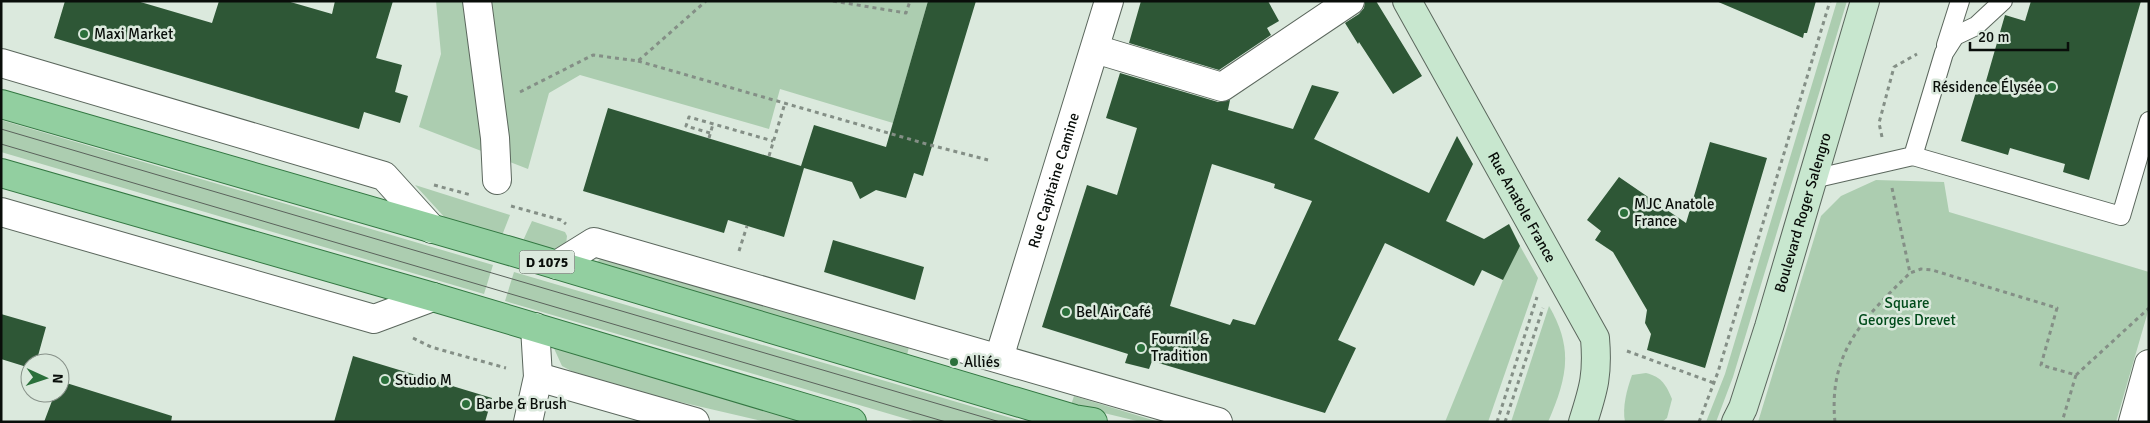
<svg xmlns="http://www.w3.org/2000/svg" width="2150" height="423" font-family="Signika,sans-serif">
<rect width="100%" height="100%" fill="#dbe9dd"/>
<g fill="#accdb0">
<polygon points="436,1 928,1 893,123 780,89 769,129 580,75 549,93 528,169 419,127 441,54"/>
<polygon points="1837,1 1847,1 1733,377 1716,422 1706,422 1725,374"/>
<polygon points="1,120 493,265 484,294 1,152"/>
<polygon points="1876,180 1944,182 1949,212 2149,272 2149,308 2116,422 1758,422 1821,216 1841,196"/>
<polygon points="415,185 510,215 501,238 448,221"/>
<path d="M532,221L565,232L567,236L566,244C550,252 538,249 521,245Z"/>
<polygon points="1520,246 1538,278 1488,422 1445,422 1503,280"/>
<polygon points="607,254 909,347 907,355 594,264"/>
<polygon points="514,272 1025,422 917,422 505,301"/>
<path d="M1549,306C1574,349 1567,378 1548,422H1511Z"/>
<polygon points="552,344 812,422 766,422 590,381 562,366"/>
<path d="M1646,373C1662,377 1666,385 1672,399L1667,418L1662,422H1625C1622,407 1627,389 1632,375Z"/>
<polygon points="1074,396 1159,422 1141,422 1071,405"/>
</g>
<g fill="#2e5736" fill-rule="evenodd">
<polygon points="65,1 137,1 212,23 219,1 287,1 332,14 335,1 393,1 376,58 402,65 395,92 408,96 400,123 364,112 359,129 54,38"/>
<polygon points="928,1 976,1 923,176 914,173 906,198 876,190 860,199 852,182 804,168 784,237 728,220 724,233 583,191 608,108 801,166 814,125 886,147"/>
<polygon points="1141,1 1268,1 1279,21 1267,28 1271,35 1219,70 1129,43"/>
<polygon points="1365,1 1376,1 1422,76 1393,94 1359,42 1358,44 1345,23 1359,14 1364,8"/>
<polygon points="1716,1 1816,1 1807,33 1804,33 1803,38"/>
<polygon points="2031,1 2141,1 2089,180 2063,172 2065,164 2010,148 2008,155 1961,141 1976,92 1982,95 2005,15 2025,21"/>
<path d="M1120,73L1218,102L1230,100L1228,110L1293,129L1312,85L1339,92L1314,139L1429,193L1457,136L1473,164L1446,221L1484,239L1509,224L1520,246L1503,280L1482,270L1474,286L1385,243L1338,340L1356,348L1325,413L1152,361L1149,369L1125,363L1128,354L1042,327L1087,185L1117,195L1137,128L1106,118ZM1212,164L1275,184L1274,188L1312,201L1255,325L1233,319L1230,325L1170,306Z"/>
<polygon points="1710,142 1767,158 1705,368 1647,350 1651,334 1645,323 1647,310 1613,252 1595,240 1601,231 1587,220 1619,177 1686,223"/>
<polygon points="833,240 924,267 915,300 824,272"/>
<polygon points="1,314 46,327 36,363 30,363 30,368 1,359"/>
<polygon points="353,356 492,398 485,422 334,422"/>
<polygon points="60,381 172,416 171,422 44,422 55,393 60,393"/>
</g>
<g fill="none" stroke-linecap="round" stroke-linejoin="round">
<g stroke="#5b675d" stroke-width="20">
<g id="lane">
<polyline points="1946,45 1960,1"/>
<polyline points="1913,156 2121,216 2149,121"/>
<polyline points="1813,179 1913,156 1944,53 1955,36 1976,26 2003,1"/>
</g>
</g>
<g stroke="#5b675d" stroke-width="30">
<g id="street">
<polyline points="477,1 495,138 497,180"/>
<polyline points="1095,49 1222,87 1350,1"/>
<polyline points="1,63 384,176 432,229"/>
<polyline points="1,212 374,319 433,297"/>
<polyline points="557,265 594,242 1218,422"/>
<path id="s1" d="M999,358L1109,1"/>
<polyline points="538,377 695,422"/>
<polyline points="528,422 538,377 535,327"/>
<polyline points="2133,422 2149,364"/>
</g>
</g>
<g stroke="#5b675d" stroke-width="30">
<g id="secondary">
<path id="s2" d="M1407,1L1595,338C1598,374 1594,388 1583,422"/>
<path id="s3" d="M1736,422L1743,408L1769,327L1865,1"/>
</g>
</g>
<g stroke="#337742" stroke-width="30">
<g id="primary">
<polyline points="1,104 510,251 1074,419 1093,422"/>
<polyline points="1,173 433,297 852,422"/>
</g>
</g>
<g stroke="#848f86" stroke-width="3" stroke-dasharray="4 4" stroke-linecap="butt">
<polyline points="833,1 906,13 910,1"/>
<polyline points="638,61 930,145 988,160"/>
<polyline points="520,92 593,55 638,61 706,1"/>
<polyline points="710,133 686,126 689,117 773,141"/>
<polyline points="1882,137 1879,123 1894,67 1917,54"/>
<polyline points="709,138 713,124"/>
<polyline points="769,156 785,103"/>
<polyline points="434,185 471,195"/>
<polyline points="1892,188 1910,273 1921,269 1932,270 2057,308 2041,365 2076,375 2062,422"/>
<polyline points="511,206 561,220 566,224"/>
<polyline points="739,251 747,226"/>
<polyline points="413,338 431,347 506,368"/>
<polyline points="1627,351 1714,383"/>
<polyline points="2076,375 2149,308"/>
<polyline points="1497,422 1537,297"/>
<polyline points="1505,422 1543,308"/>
<polyline points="1699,422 1718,372 1830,1"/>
<path d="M1835,422C1828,352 1864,318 1910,273"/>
</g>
<use href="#lane" stroke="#fff" stroke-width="18"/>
<use href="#street" stroke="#fff" stroke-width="28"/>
<use href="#secondary" stroke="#c8e7cf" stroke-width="28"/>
<use href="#primary" stroke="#92cfa0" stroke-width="28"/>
<g stroke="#5b635c" stroke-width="1">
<polyline points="1,129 1000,422"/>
<polyline points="1,144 946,422"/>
</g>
</g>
<g fill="#2b703b" stroke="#dbe9dd" stroke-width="2">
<circle cx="84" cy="34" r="5"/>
<circle cx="2052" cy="87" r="5"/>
<circle cx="1624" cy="213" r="5"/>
<circle cx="1066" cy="312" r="5"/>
<circle cx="1141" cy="348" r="5"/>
<circle cx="954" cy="362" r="5"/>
<circle cx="385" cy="380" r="5"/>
<circle cx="466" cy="404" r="5"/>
</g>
<g text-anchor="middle" stroke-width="5" stroke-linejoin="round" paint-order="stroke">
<rect fill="#dbe9dd" stroke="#485049" stroke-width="1" x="519.5" y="250.5" width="55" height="23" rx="4"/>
<g font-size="14" font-weight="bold" fill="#090e0a">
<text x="547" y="267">D 1075</text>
</g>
<g font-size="15" fill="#090e0a" stroke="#dbe9dd" text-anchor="start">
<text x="94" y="39">Maxi Market</text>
<text x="2042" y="92" text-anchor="end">Résidence Élysée</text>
<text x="1634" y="209">MJC Anatole<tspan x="1634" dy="17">France</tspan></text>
<text x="1076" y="317">Bel Air Café</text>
<text x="1151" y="344">Fournil &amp;<tspan x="1151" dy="17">Tradition</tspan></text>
<text x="964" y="367">Alliés</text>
<text x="395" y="385">Studio M</text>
<text x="476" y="409">Barbe &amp; Brush</text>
</g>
<g font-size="15" fill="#090e0a" stroke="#dbe9dd">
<text dy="5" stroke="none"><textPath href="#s1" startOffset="186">Rue Capitaine Camine</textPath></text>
<text dy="5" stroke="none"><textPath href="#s2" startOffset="236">Rue Anatole France</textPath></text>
<text dy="5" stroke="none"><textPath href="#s3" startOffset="220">Boulevard Roger Salengro</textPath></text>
</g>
<g font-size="15" fill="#014b1b" stroke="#dbe9dd">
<text x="1907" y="308">Square<tspan x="1907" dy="17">Georges Drevet</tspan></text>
</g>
</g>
<rect width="2150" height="423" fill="none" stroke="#090e0a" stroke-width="5"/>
<g transform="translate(45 378) rotate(93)"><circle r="24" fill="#dbe9dd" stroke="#879189"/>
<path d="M0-4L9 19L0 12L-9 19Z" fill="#2b703b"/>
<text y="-8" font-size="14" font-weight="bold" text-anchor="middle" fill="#090e0a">N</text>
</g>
<path d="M1970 42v8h98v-8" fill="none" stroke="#090e0a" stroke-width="2.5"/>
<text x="1978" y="42" font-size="15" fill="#090e0a" stroke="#dbe9dd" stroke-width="4" paint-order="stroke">20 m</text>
</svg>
